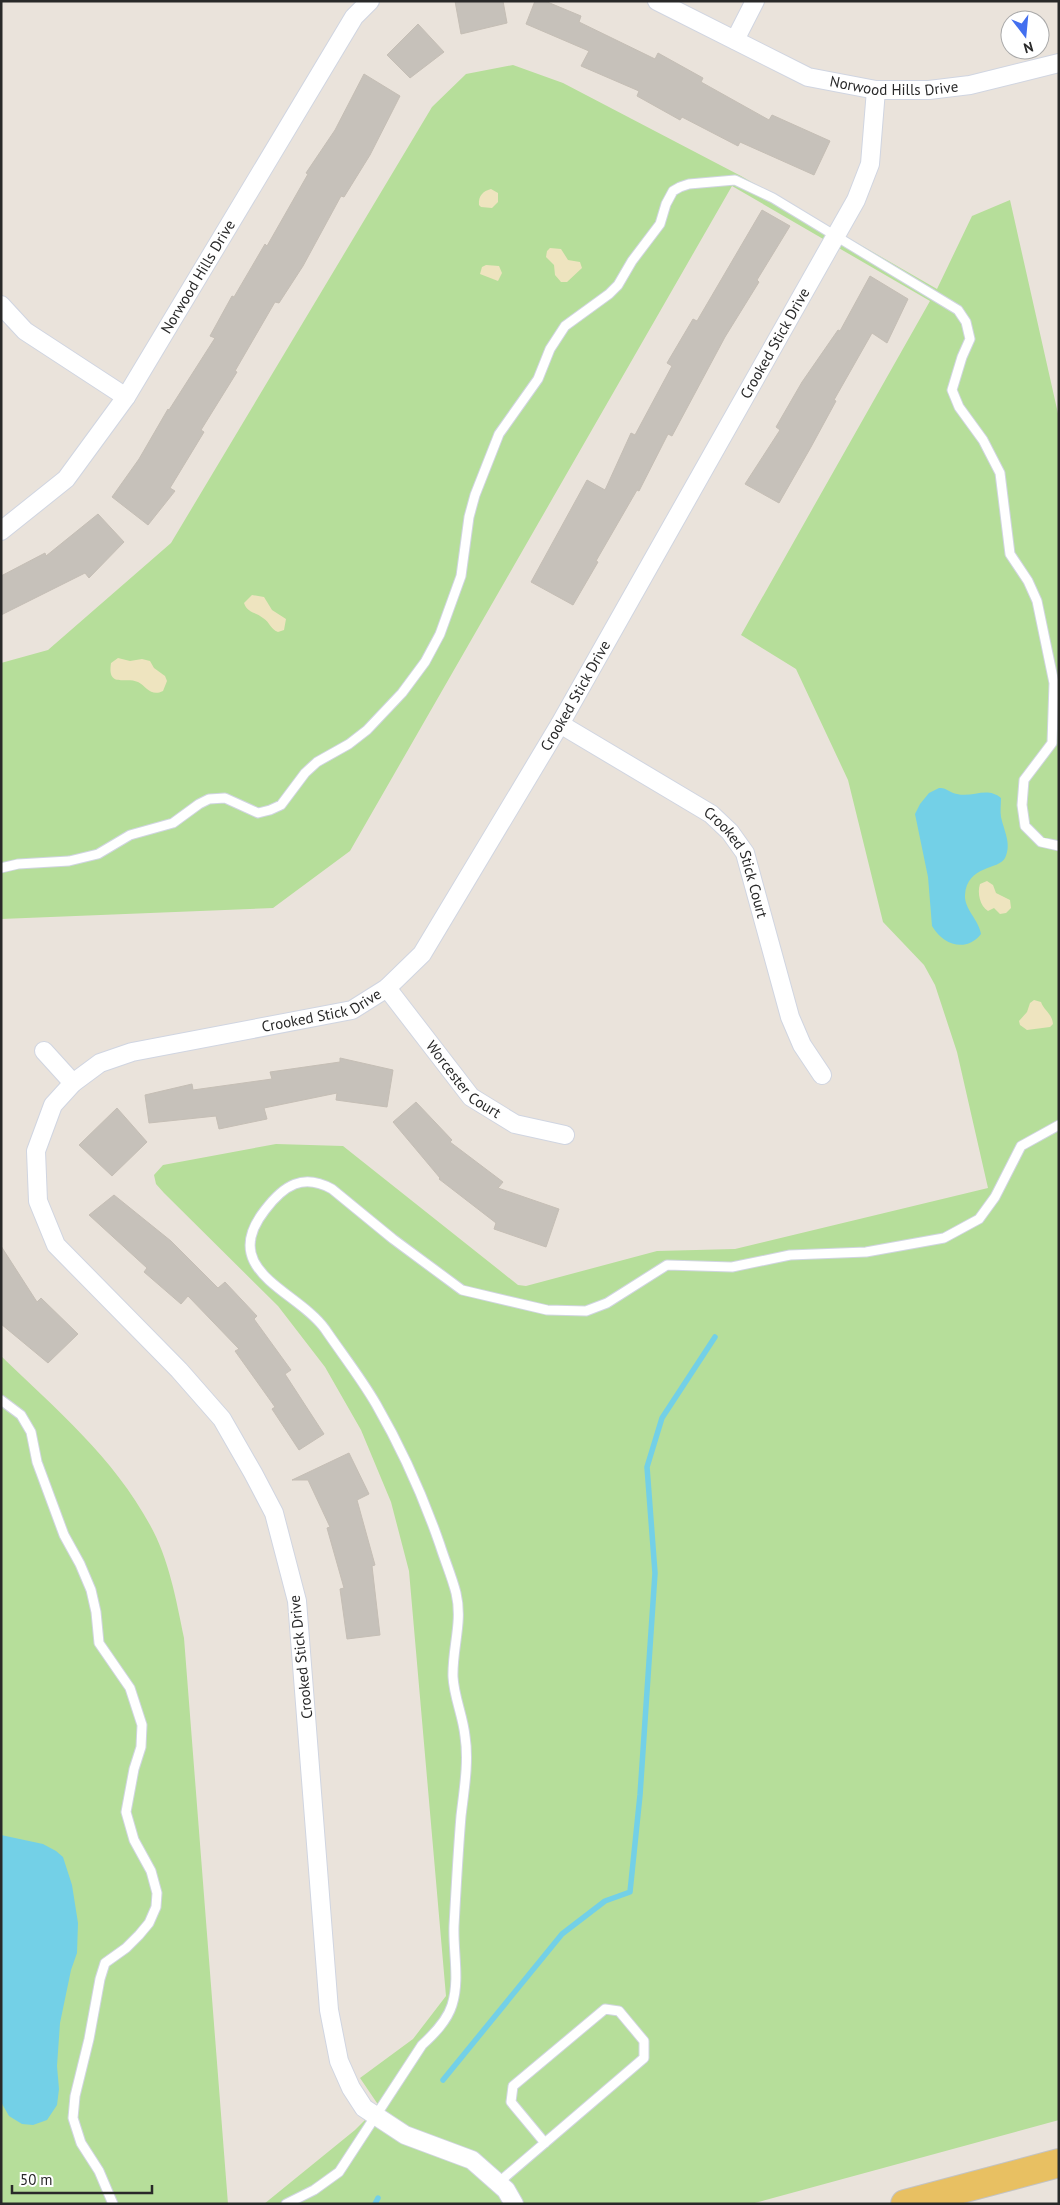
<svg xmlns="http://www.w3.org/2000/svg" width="1060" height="2205" font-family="'PT Sans',sans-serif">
<rect width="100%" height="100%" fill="#eae3db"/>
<g fill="#b6de9a">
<polygon points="513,65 563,83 741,176 937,289 972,216 1010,200 1059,418 1059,2120 751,2204 264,2204 355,2130 379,2106 360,2078 413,2039 446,1996 409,1571 391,1502 361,1430 325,1367 278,1306 164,1193 156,1184 154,1175 163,1165 276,1144 343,1146 518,1285 526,1286 657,1251 735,1249 988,1188 957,1052 935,985 924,965 883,922 848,780 796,669 741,635 930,301 732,186 350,851 273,908 1,919 1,663 48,650 171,543 432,107 466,74"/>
<path d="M1,1356C55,1408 114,1458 150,1525C169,1559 176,1599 184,1638L228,2204H1Z"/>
</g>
<g fill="#eee4bf">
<path d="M491,189L498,193V202L492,208L481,207L479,205C478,196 483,191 491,189Z"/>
<polygon points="550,248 561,249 568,260 580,262 582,268 567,282 561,282 555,275 554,265 546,257 547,251"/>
<polygon points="486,265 499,266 502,273 498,281 480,274 482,267"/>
<path d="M252,595L264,597L272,610L286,619L284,630L278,632C270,629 270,622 263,618C256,612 247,613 244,603Z"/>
<path d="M118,658L130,661L142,659L150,661L154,668L165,676L167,681L163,691C151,697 147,687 138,682C126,676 107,689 111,663Z"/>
<path d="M987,881L993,885L996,893L1010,900L1011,908L1006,913L1000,914L994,908L988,911C980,906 977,893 980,884Z"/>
<path d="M1034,1000L1041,1002C1044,1011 1052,1013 1053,1024L1050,1027L1027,1030L1020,1025L1019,1021L1027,1012L1030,1003Z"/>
</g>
<g fill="#73d0e7">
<path d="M939,788C946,787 950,793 957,794C973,798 987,786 1001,798C1001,804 1000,811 1001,817C1004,831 1012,844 1005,858C999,870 967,865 965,895C964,909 979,920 981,934C966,953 943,945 932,926L928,877L915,814L920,804L929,793Z"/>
<polygon points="1,1835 43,1844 56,1851 63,1857 72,1885 78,1923 77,1953 71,1970 60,2023 57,2066 59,2089 57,2105 47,2120 33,2125 22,2124 9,2116 1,2102"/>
</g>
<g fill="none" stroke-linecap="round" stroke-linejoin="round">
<g stroke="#73d0e7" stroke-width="5.5">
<polyline points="443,2080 562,1934 605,1901 630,1892 640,1795 655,1573 647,1467 662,1418 715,1337"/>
<polyline points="375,2204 378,2198"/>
</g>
</g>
<g fill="#c6c1ba" stroke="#c5beb5">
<polygon points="455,1 503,1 507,23 461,34"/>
<polygon points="535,1 545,1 581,16 579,22 655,59 658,53 703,78 701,82 769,120 772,115 830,141 814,175 740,142 738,146 682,117 680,120 637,96 639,91 581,66 589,51 526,24"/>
<polygon points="418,24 444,52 410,78 387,55"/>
<polygon points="364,74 400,96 370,155 344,197 341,196 303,266 279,303 275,302 235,371 237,372 201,430 204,432 170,488 175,491 148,525 112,497 139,459 168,409 169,410 215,338 210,336 232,296 234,297 265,244 267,246 308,174 306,173 335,130"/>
<polygon points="762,210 790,226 757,280 759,282 725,337 672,436 668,434 639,491 637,490 596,561 598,562 573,605 531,582 587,480 605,490 631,433 635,435 672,366 667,363 693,319 697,321"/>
<polygon points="870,276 908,299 887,343 872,333 834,400 836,401 811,447 779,503 745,484 780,430 776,427 802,382 838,330 840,331"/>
<polygon points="98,514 124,542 89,578 85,573 1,615 1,576 45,553 46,556"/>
<polygon points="340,1058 393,1070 387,1107 336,1100 337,1093 264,1108 267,1119 219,1129 216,1116 149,1123 145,1095 192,1084 193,1090 272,1079 270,1072 340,1062"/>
<polygon points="416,1102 452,1140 450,1142 503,1182 498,1188 559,1209 546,1247 494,1229 496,1223 439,1179 440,1178 393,1122"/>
<polygon points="117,1108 147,1142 112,1176 79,1145"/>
<polygon points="114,1195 171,1241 218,1288 225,1282 257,1316 254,1319 291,1370 285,1374 324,1434 299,1450 272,1409 275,1407 235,1351 239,1349 188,1296 181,1304 144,1272 147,1268 89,1215"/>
<polygon points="1,1246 37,1302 41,1298 78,1334 48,1363 1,1324"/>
<polygon points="349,1453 369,1494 357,1500 375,1565 372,1566 380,1635 347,1639 340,1589 344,1588 327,1528 330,1527 308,1480 292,1480"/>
</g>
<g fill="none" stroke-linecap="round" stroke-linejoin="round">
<g stroke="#d0d5e1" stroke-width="11">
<g id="lane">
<polyline points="1,868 18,864 69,861 98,854 130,835 173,823 199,804 209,799 225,798 258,813 270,810 281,805 305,773 317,762 349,744 367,730 402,693 425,662 440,634 461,576 469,517 475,495 499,434 538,379 550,349 565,326 609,294 618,285 632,261 660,224 666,204 673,191 680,187 689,184 735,180 773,198 958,310 966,322 970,339 962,357 952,390 959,407 983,440 1000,473 1010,554 1028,581 1037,601 1054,683 1052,743 1024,780 1022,805 1025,826 1041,842 1059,846"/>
<polyline points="1,1400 21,1415 31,1432 37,1462 64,1535 80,1564 91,1590 96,1612 99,1643 130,1688 142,1725 141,1747 134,1769 126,1812 134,1840 151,1871 157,1893 156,1907 149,1923 139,1935 126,1948 105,1963 100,1979 89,2039 75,2096 73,2118 81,2143 99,2171 113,2204"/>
<polyline points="498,2183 644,2058 644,2041 619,2011 605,2009 513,2086 511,2102 545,2143"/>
<path d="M286,2204L314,2190L339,2172L422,2045C434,2034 447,2021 452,2005C460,1980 453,1952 454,1926C456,1889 458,1852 461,1816C464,1790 469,1762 465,1736C463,1716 454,1697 453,1677C452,1648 463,1622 456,1593C452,1577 445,1561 440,1545C423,1496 402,1449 376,1404C361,1378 342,1354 325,1329C297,1290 217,1271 265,1210C284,1185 303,1173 332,1189L393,1239L462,1290L547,1310L586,1311L607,1303L667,1265L732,1267L790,1255L866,1252L944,1238L979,1219L995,1197L1021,1146L1059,1125"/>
</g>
</g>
<g stroke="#d0d5e1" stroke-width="20">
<g id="street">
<path id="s1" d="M657,1L808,77L876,90H929L970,85L1059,63"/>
<polyline points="735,40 755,1"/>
<polyline points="1,305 25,331 126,397"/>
<path id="s2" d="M1,531L66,479L126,397L354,17L370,1"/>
<path id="s3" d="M560,724L711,814L730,832L745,853L790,1017L802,1045L822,1075"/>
<path id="s4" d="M387,988L471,1097L515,1124L565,1135"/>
<polyline points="44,1051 73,1083"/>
<path id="s5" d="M514,2204L506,2190L472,2160L405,2135L364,2108L351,2088L339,2061L329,2010L297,1601L274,1513L253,1473L222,1419L179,1370L56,1245L38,1201L36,1151L53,1105L73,1083L100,1063L132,1052L352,1010L387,988L422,954L560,724L856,200L870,164L876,90"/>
</g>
</g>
<g stroke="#c3c3c3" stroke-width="30">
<polyline id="primary" points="905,2204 1059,2163"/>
</g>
<use href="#lane" stroke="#fff" stroke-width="9"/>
<use href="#street" stroke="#fff" stroke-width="18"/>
<use href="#primary" stroke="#e8c062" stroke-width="28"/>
</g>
<g text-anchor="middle" stroke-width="4" stroke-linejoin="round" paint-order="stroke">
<g font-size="15" fill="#292929" stroke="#fff">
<text dy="5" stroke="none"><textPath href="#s1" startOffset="256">Norwood Hills Drive</textPath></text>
<text dy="5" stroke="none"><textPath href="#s2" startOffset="325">Norwood Hills Drive</textPath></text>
<text dy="5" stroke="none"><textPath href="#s5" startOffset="2400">Crooked Stick Drive</textPath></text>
<text dy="5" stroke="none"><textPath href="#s5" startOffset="1995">Crooked Stick Drive</textPath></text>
<text dy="5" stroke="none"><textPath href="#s3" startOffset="232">Crooked Stick Court</textPath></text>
<text dy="5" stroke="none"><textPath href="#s5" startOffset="1575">Crooked Stick Drive</textPath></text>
<text dy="5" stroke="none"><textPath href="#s4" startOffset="120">Worcester Court</textPath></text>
<text transform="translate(301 1657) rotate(-96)" y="5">Crooked Stick Drive</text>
</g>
</g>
<rect width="1060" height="2205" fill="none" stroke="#292929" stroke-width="5"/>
<g transform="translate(1025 35) rotate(164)"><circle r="24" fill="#ffffff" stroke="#a9a9a9"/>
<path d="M0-4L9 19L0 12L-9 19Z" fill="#436fef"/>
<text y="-8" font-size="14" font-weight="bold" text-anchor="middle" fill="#292929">N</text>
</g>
<path d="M12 2185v8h140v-8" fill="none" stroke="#292929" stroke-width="2.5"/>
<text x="20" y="2185" font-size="15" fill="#292929" stroke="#ffffff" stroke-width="4" paint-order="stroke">50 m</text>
</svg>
